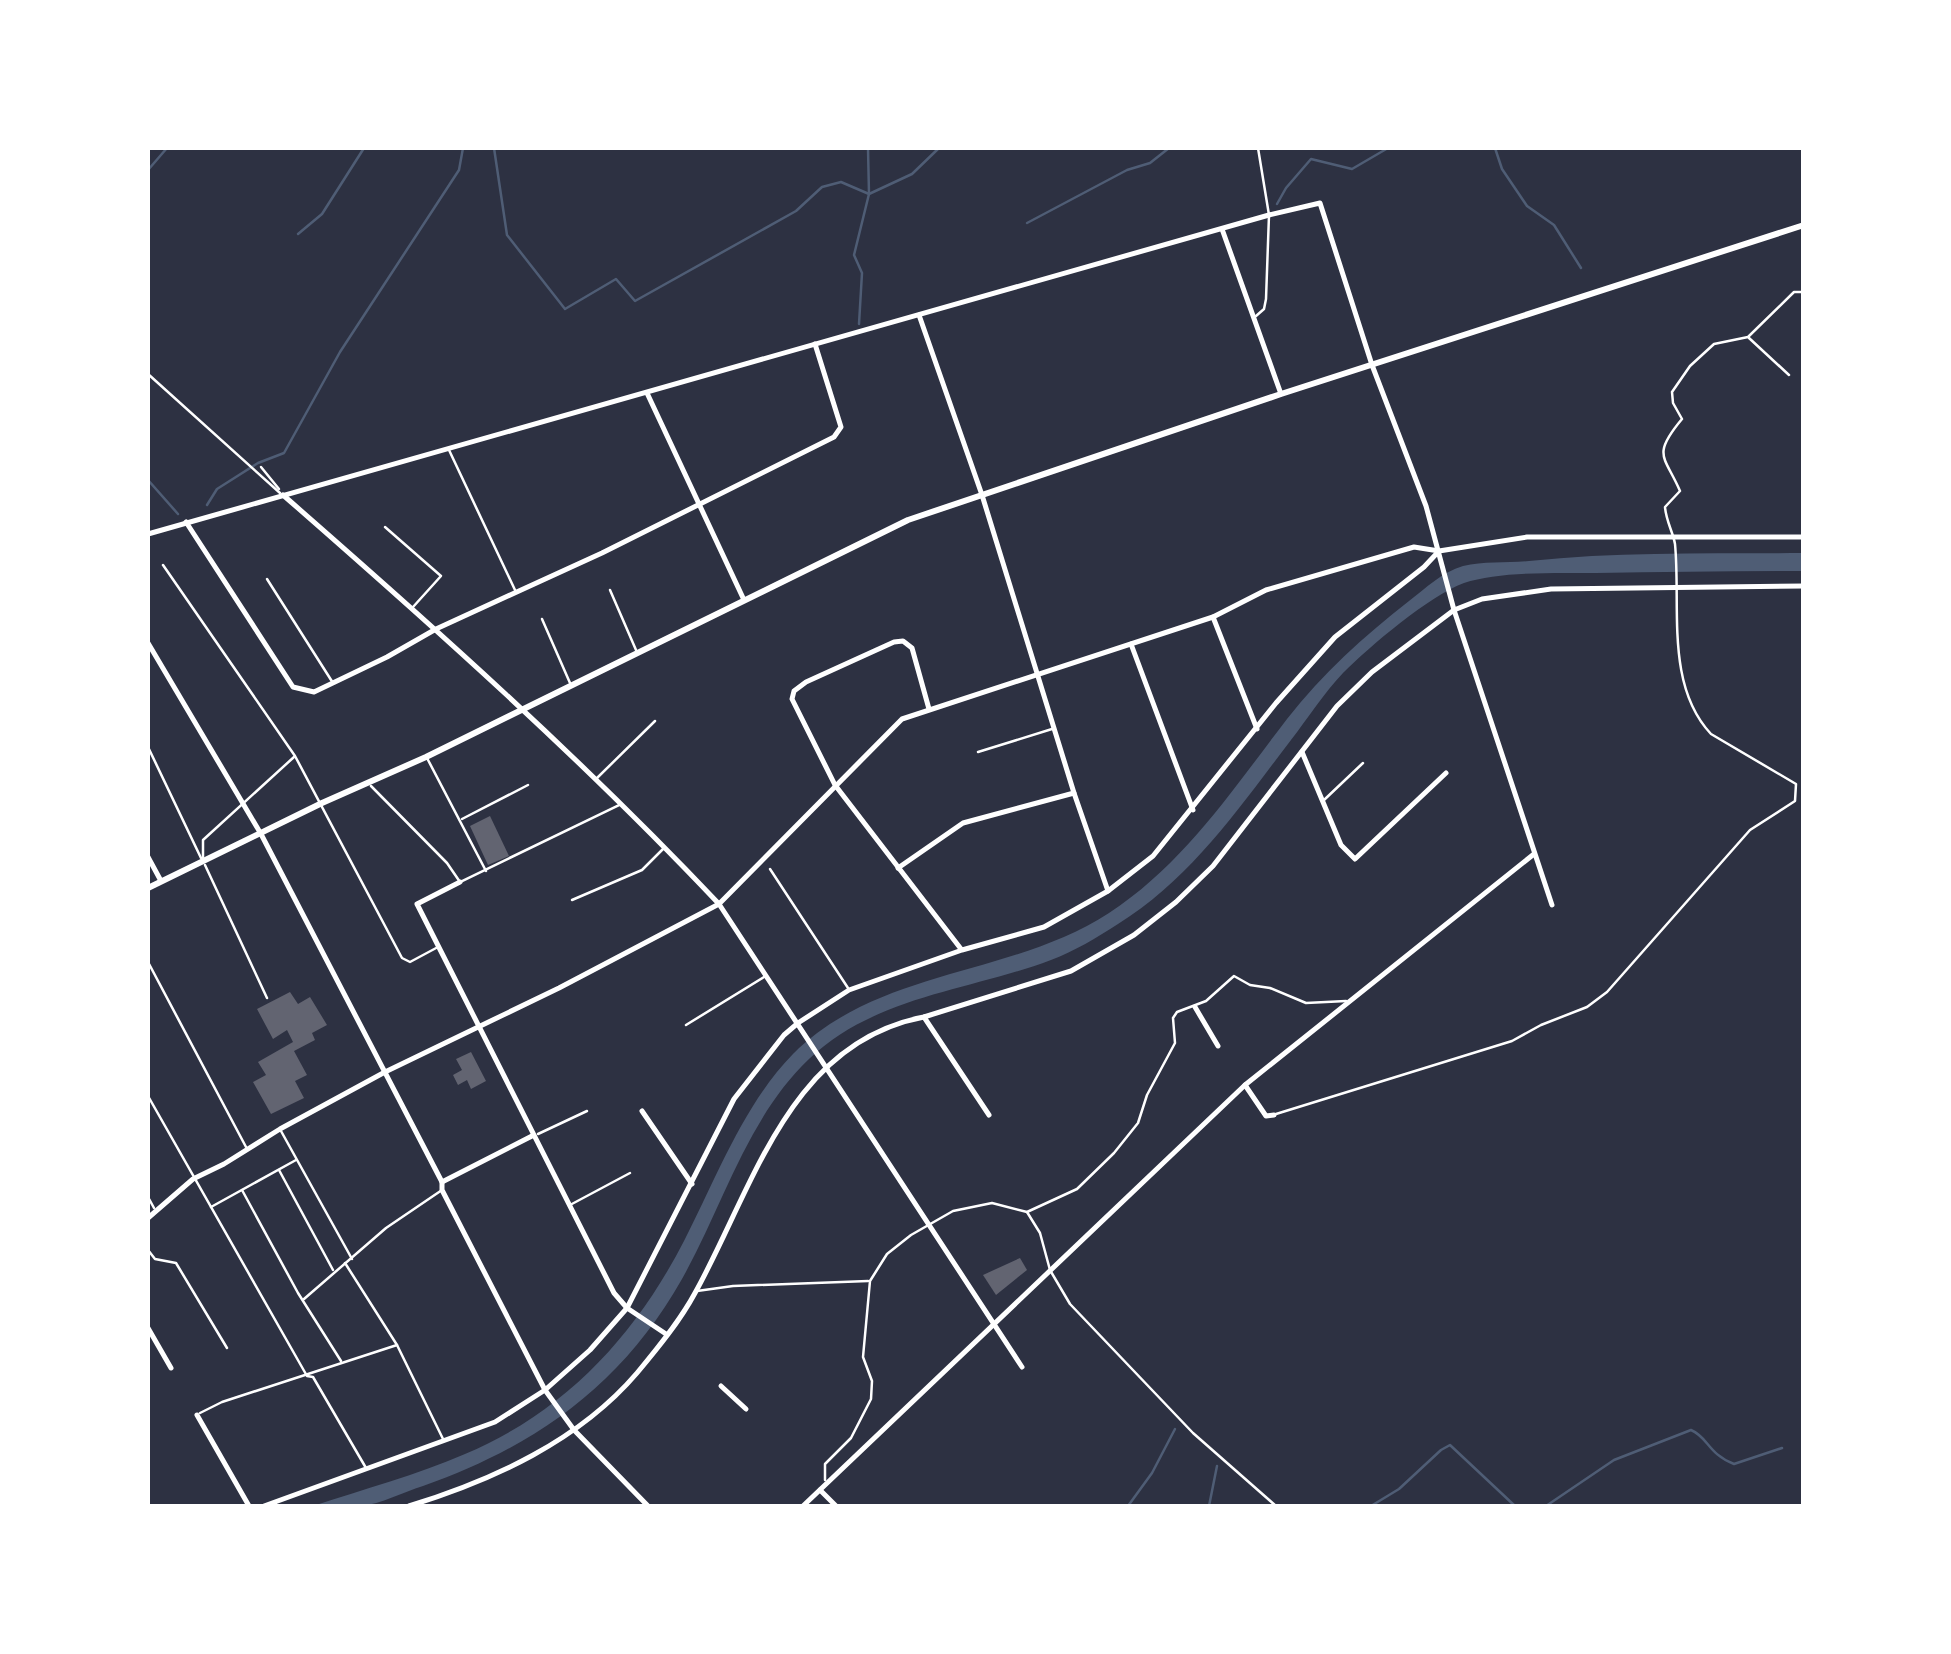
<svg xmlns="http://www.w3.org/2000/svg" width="1951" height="1654" font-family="Lora,serif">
<rect width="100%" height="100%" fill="#2d3142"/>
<path fill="#4f5d75" d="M1803,553V571C1734,571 1665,572 1596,573C1559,573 1498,571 1464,583C1429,596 1370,646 1343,673C1324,693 1308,718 1291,740C1239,808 1191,879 1118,924C1096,938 1075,951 1051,960C969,991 875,996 809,1059C747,1118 723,1206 682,1279C622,1385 536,1446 423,1486C403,1492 381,1504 361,1506C345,1508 329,1506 313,1506C364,1489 417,1475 465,1454C565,1412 635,1336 684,1241C716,1179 743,1105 793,1054C879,968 1011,977 1109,913C1184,864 1233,789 1287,719C1323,673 1363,637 1409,601C1426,588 1442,572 1463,566C1484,561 1508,563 1529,561C1620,551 1713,554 1803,553Z"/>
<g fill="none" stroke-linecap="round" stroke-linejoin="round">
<g stroke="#4f5d75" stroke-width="2.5">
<polyline points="494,148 507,235 565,309 616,279 635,301 796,211 822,187 841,182 869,194 912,174 939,148"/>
<polyline points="1495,148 1502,169 1527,206 1554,225 1581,268"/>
<polyline points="148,170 167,148"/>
<polyline points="1277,204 1286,188 1311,159 1352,169 1388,148"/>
<polyline points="1027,223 1127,170 1150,163 1169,148"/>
<polyline points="298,234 322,214 364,148"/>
<polyline points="859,324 862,273 854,255 869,194 868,148"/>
<polyline points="148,480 178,514"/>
<polyline points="207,505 217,489 258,463 284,453 340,352 459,170 463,148"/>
<polyline points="1128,1506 1152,1473 1175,1429"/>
<polyline points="1209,1506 1217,1466"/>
<polyline points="1371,1506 1399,1489 1441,1450 1450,1445 1515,1506"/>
<path d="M1546,1506L1614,1460L1691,1430C1708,1437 1708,1454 1734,1464L1782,1448"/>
</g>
</g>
<g fill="#626471">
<polygon points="490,816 509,856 488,865 470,826"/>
<polygon points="290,992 298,1004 310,997 327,1025 312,1033 315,1040 294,1051 307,1075 295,1081 304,1098 271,1114 253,1082 266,1075 258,1062 293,1042 287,1030 273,1039 257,1009"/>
<polygon points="471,1052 486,1081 471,1089 467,1080 458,1085 453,1075 462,1070 456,1059"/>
<polygon points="1020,1258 1027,1270 996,1295 983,1275"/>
</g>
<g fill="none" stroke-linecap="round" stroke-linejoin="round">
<g stroke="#fff" stroke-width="2.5">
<polyline points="1256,316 1264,309 1266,299 1269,215 1258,148"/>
<polyline points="1749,338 1789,375"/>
<polyline points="148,374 280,493"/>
<polyline points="449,450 515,590"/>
<polyline points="261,467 279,489"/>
<polyline points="385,527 441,576 413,607"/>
<polyline points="163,565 295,756 402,958 410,962 438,947"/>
<polyline points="267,579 333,683"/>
<polyline points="610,590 636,650"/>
<polyline points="542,619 570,683"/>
<polyline points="148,747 201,858"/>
<polyline points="978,752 1052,729"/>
<polyline points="427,758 486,871"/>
<polyline points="596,779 655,721"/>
<polyline points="371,786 447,863 460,882 619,805"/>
<polyline points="1324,800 1363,763"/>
<polyline points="462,819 528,785"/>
<polyline points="203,859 203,840 294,757"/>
<polyline points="205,865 267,998"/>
<polyline points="770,869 848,988"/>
<polyline points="572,900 642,870 664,848"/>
<polyline points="148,962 246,1147"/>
<polyline points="686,1025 764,977"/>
<polyline points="148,1096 307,1376 313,1377 366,1468"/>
<path d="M1276,1114L1512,1041L1541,1025L1587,1007L1607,992L1750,830L1795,801L1796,784L1711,734C1665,685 1681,606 1675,544C1673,532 1666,521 1665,507L1680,491C1665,456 1651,456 1682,419L1673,403L1672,392L1690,366L1714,344L1748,337L1794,292H1804"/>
<polyline points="281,1131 352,1259"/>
<polyline points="538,1134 587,1111"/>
<polyline points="279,1170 333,1270"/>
<polyline points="242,1190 298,1293 341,1361"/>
<polyline points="148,1197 154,1208"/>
<polyline points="570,1205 630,1173"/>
<polyline points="211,1207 296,1160"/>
<polyline points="1027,1212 1040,1233 1050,1270 1070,1304 1193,1433 1276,1506"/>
<polyline points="148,1250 155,1259 176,1263 227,1348"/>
<polyline points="345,1263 397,1345 444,1441"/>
<polyline points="697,1291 733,1286 868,1281"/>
<polyline points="304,1299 386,1228 442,1190"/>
<polyline points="200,1413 222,1402 397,1345"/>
<polyline points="825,1480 825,1464 851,1438 871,1399 872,1381 863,1357 870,1281 887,1254 911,1235 953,1211 992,1203 1027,1212 1077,1189 1114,1153 1138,1123 1147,1095 1175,1043 1173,1018 1177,1012 1206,1001 1234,976 1250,985 1270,988 1306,1003 1346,1001"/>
</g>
<g stroke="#fff" stroke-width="5">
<polyline points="1222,229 1281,394"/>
<polyline points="919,315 982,495 1074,793 1108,891"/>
<polyline points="647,393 744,600"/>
<path d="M283,495C433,626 582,759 719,904L1022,1367"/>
<polyline points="186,522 293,687 314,692 387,657 436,629 602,553 834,437 841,427 815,344"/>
<polyline points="148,534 1269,215 1320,203 1372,365 1426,506 1454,610 1552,905"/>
<polyline points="1213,617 1257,729"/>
<polyline points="148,643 261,834 442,1182 442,1190 545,1390 574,1430 648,1506"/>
<polyline points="1131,644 1193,810"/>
<polyline points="929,709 912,648 903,641 894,642 806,682 794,691 792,699 835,785 961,949"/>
<polyline points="1302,752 1341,845 1355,859 1446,773"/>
<polyline points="148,857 161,881"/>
<polyline points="898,868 963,823 1074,793"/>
<polyline points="460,882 417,904 614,1293 627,1308 666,1334"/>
<polyline points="1195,1007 1218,1046"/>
<polyline points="924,1017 989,1115"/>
<polyline points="1245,1085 1266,1116 1274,1115"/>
<polyline points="642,1111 692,1184"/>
<polyline points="442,1182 532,1136"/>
<polyline points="148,1218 193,1179 224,1164 280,1129 385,1072 559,988 719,904 902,719 1213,617 1266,590 1414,547 1439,551"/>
<polyline points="148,1328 171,1368"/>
<polyline points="721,1386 746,1409"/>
<polyline points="197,1415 249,1506"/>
<polyline points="820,1490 836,1506"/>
<polyline points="264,1506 495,1422 545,1390 590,1350 627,1308 734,1099 784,1035 798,1023 849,990 962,950 1044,927 1108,891 1153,856 1276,703 1335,637 1424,567 1439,551 1527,537 1804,537"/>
<path d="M409,1506C493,1480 579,1441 637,1373C658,1348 680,1321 695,1293C753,1189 789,1042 924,1017L1071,971L1134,935L1176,902L1213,866L1337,706L1372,672L1454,610L1482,599L1551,589L1804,586"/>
<polyline points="803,1506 1245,1085 1534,854"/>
</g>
<polyline stroke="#fff" stroke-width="6" points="148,888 322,803 426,757 908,520 1281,394 1804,225"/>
</g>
<rect width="1951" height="1654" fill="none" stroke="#ffffff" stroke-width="300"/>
</svg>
